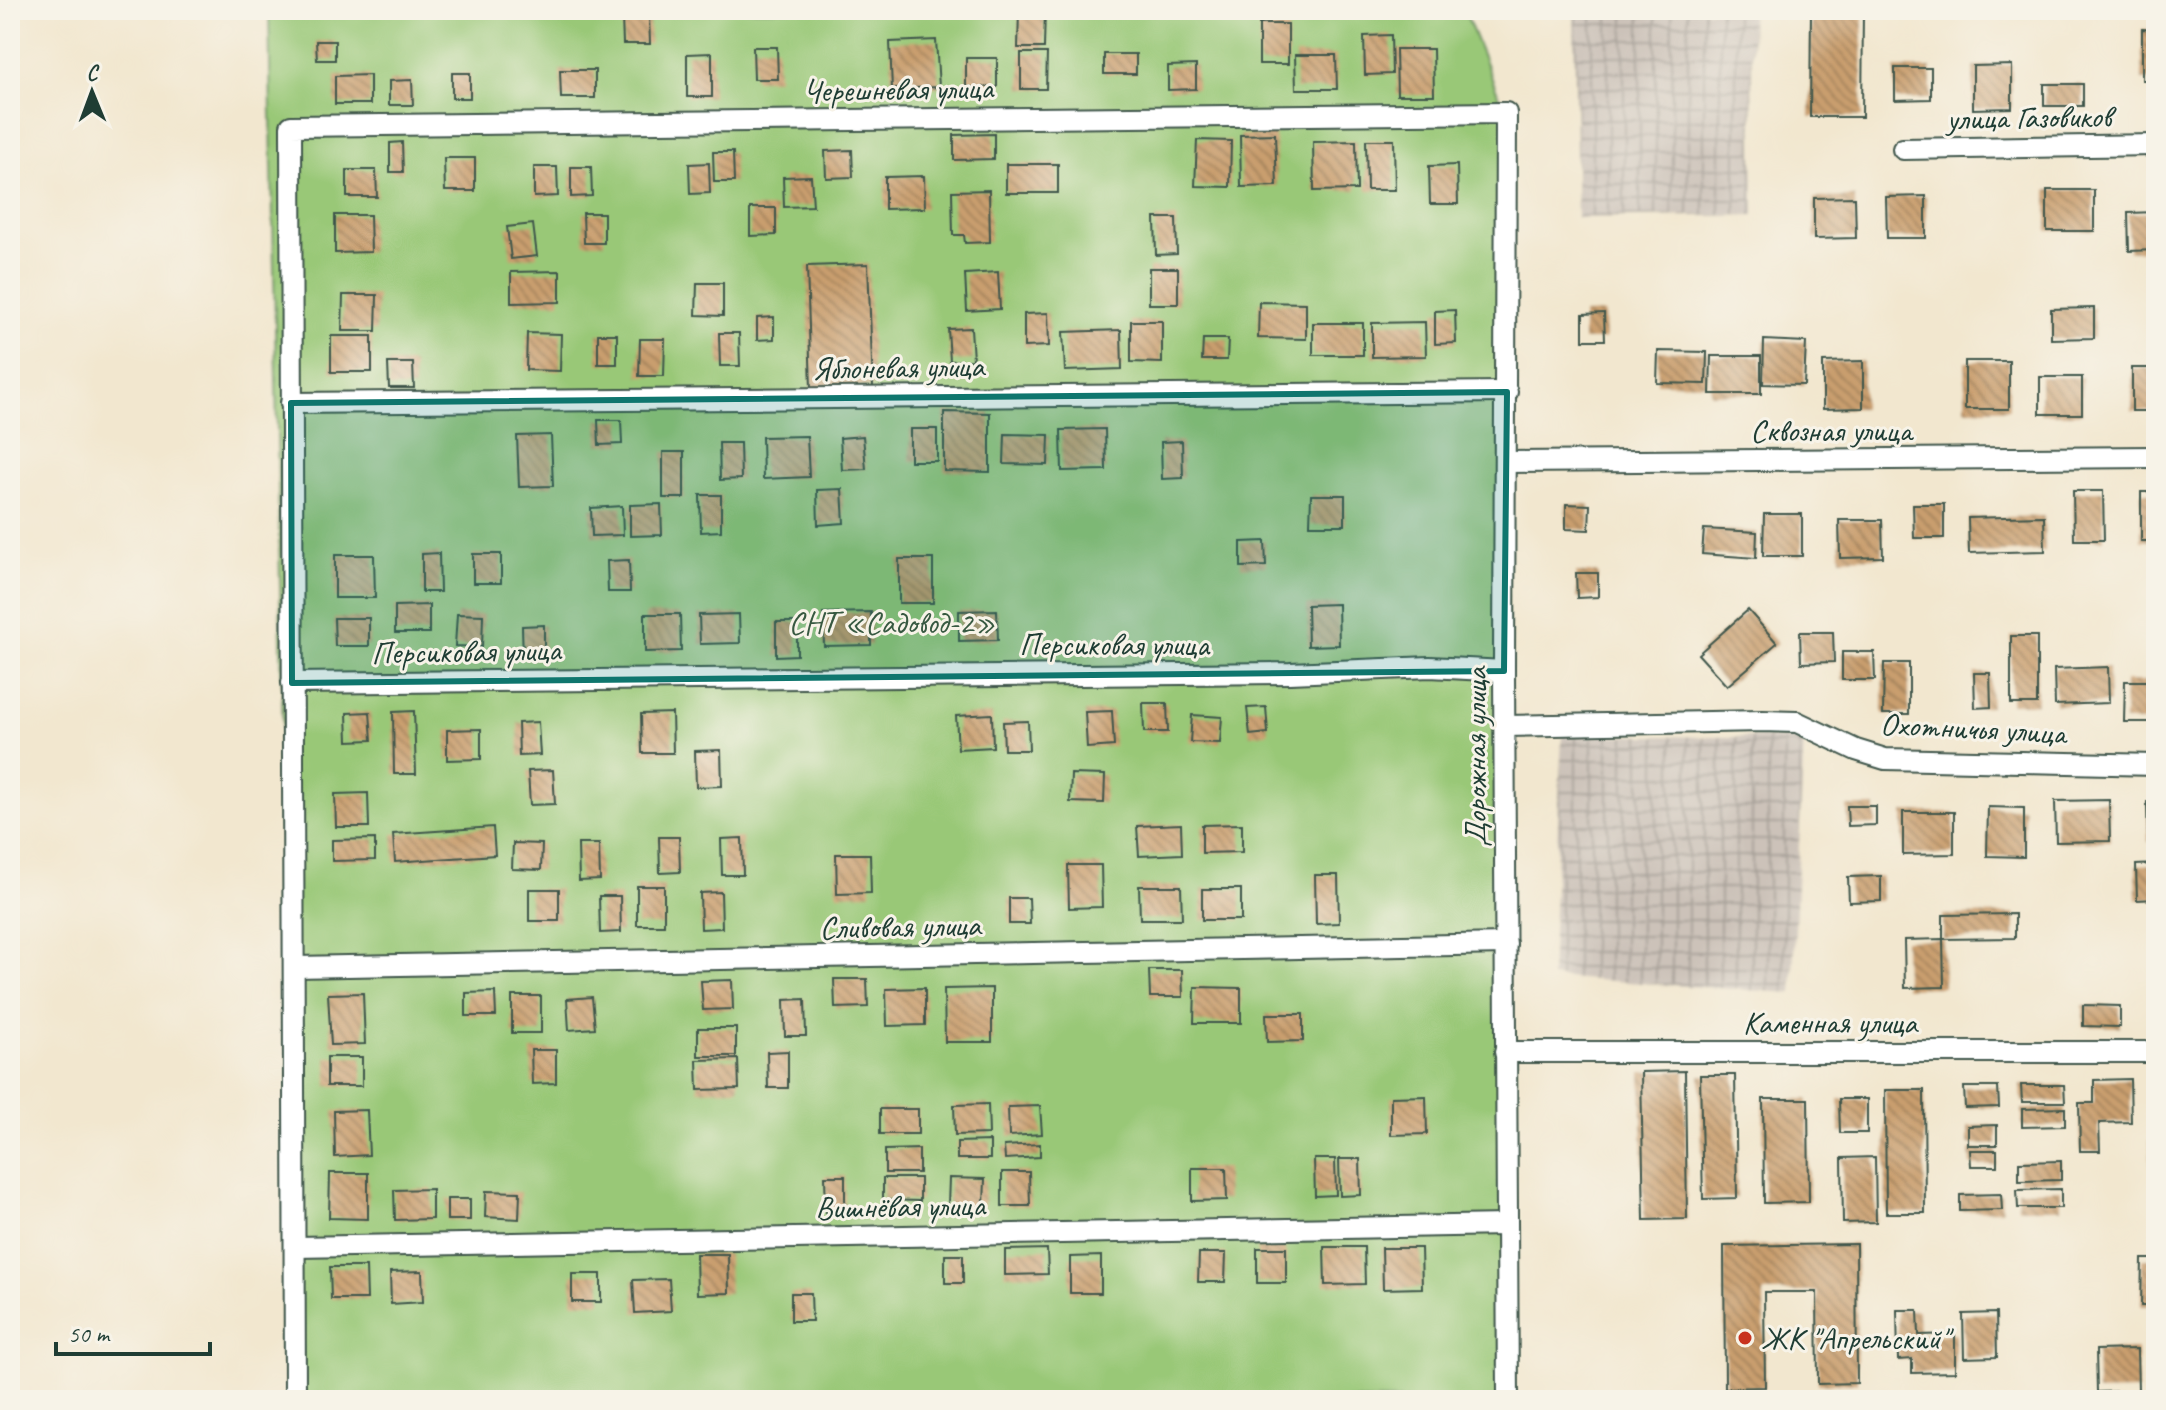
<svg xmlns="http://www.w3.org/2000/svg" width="2166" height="1410" font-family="Caveat,sans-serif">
<defs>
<pattern id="industrial-grid" width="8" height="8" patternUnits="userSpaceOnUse" patternTransform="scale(2)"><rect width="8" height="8" fill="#ccc2b9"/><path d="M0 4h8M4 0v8" fill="none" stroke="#a59f97"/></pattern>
<pattern id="building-back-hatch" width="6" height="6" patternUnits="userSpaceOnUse" patternTransform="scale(2)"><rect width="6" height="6" fill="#c99e6e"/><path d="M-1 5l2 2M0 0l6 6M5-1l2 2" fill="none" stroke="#a3825b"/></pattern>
</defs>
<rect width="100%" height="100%" fill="#f7f3e8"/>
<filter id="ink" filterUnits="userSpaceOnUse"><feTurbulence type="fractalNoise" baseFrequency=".0125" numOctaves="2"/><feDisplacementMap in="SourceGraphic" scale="16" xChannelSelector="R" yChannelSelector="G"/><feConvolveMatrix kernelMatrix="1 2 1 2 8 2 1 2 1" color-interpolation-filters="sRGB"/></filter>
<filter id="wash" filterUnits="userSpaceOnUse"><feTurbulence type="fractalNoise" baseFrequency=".006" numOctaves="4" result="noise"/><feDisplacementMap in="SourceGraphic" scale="32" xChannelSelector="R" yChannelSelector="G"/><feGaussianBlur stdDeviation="1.8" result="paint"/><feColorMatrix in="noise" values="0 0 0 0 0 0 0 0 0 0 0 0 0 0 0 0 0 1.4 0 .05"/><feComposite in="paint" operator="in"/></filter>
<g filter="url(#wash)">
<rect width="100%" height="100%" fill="#f2e7cf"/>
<g fill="url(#industrial-grid)">
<polygon points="1574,10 1751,10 1754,215 1577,218"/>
<polygon points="1562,735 1804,738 1792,993 1551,977"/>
</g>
<polygon fill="#99c877" stroke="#5c8256" stroke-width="2" points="269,10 1464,10 1506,113 1508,1400 292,1400 293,1270"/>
<g id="blocks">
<g fill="url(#building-back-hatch)">
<polygon points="1019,10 1045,10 1044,48 1018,48"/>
<polygon points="1811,10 1863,10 1862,117 1810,117"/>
<polygon points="649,15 650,44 623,44 622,17"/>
<rect x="1259" y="24" width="29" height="40"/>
<polygon points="2142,29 2156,30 2156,80 2142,80"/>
<polygon points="1391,35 1392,74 1365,75 1364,36"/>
<polygon points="936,40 939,87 892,89 890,42"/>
<polygon points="316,41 335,41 335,60 317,60"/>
<polygon points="753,47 777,47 778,79 754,79"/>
<polygon points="1396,49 1433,49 1434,95 1397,95"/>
<polygon points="712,53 712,97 687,97 687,54"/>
<polygon points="1021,53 1047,53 1046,89 1021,89"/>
<rect x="1104" y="54" width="32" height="20"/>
<polygon points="1295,55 1336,55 1337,89 1296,89"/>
<rect x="966" y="58" width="31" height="29"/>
<polygon points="1196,65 1196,89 1168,90 1168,66"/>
<polygon points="2012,65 2012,108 1973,109 1973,66"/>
<polygon points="1895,68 1931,68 1931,99 1895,100"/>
<polygon points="560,70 595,70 595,98 561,98"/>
<rect x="452" y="73" width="18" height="25"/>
<polygon points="370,75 370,104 335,104 335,76"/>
<polygon points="412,80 413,105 389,105 389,81"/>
<rect x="2044" y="84" width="39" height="22"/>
<polygon points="994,134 994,159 954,160 954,135"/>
<polygon points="1275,134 1277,186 1241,187 1240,135"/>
<polygon points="1197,140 1231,141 1230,187 1195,186"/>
<polygon points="1366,140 1394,140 1395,190 1367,190"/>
<polygon points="1356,141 1357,190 1314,191 1313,142"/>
<polygon points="402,142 403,172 390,172 390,143"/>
<polygon points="852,150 853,177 826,178 825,151"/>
<polygon points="713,152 733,152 734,182 714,182"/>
<polygon points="444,158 475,158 475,191 445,191"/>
<polygon points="709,163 710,193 690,194 689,164"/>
<rect x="1006" y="164" width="52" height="29"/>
<polygon points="1457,165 1458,204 1430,204 1429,166"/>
<polygon points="534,167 557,167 558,196 534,197"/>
<polygon points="571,167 591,167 592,196 571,197"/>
<polygon points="347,170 376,170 377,197 347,197"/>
<polygon points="811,176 813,206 784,207 783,177"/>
<polygon points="924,176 925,208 885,209 885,177"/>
<polygon points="989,190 990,242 965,243 964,235 953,235 952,191"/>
<rect x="2047" y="190" width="47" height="41"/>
<polygon points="1926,196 1926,238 1887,238 1886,197"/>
<polygon points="1855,197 1856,238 1814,239 1814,198"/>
<polygon points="750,208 776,208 776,235 750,236"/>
<polygon points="2156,212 2156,250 2129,251 2128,213"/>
<polygon points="583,213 604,213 604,243 584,243"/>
<polygon points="335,215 370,215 371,252 335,253"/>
<polygon points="1155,218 1176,218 1177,254 1156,255"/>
<polygon points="533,224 537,256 511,259 507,227"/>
<polygon points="868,264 873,387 811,389 807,266"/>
<rect x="1149" y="268" width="29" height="36"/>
<polygon points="560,271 560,302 511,303 511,272"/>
<polygon points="998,272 1000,309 967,311 965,274"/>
<polygon points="697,283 723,283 723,316 696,315"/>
<polygon points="343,295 377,295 376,331 342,331"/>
<polygon points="1259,302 1306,303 1306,339 1258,338"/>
<polygon points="2094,308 2094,338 2051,339 2051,309"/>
<polygon points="1455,310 1456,343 1435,344 1435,311"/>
<polygon points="1048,313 1049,346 1024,347 1024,314"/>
<polygon points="1604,313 1605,340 1583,340 1583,314"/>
<polygon points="774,317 774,339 757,340 757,318"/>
<polygon points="1131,321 1162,321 1162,363 1131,362"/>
<polygon points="1425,322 1426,356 1372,357 1372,323"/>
<rect x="1313" y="323" width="50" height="32"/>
<polygon points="971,328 973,360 950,361 948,329"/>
<polygon points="1121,330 1122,369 1065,371 1063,332"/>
<polygon points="527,333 561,334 560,371 526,370"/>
<polygon points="719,333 739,333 740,366 720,366"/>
<rect x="598" y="334" width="19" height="30"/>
<rect x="331" y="336" width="41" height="36"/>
<polygon points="640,339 665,339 664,376 639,376"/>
<polygon points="1203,339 1228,339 1227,360 1202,360"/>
<polygon points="1764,340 1806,342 1804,385 1763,384"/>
<polygon points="1658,351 1707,352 1706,384 1657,383"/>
<polygon points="1711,356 1761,356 1761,394 1710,394"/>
<polygon points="1863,361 1863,408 1823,409 1823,362"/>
<rect x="1965" y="361" width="44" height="48"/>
<polygon points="388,363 413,363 414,388 389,388"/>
<rect x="2132" y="368" width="24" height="43"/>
<rect x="2040" y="377" width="42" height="37"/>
<polygon points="944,412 990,413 990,472 944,471"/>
<polygon points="598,420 621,420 622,444 599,445"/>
<rect x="910" y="429" width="27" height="32"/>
<polygon points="1105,429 1106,470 1062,471 1061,430"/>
<polygon points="1005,434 1049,435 1048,465 1004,464"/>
<polygon points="551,435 553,486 519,487 517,436"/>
<polygon points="807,436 809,477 763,479 762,437"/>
<polygon points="863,436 866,469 842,470 840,438"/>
<polygon points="1182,441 1183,478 1162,479 1161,442"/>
<polygon points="719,443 740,443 741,479 720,480"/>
<rect x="663" y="452" width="21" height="46"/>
<polygon points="842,489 844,523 818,525 817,490"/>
<polygon points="2073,491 2103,491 2104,540 2074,540"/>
<rect x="2141" y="492" width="15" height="49"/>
<polygon points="700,495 721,495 721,531 701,532"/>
<polygon points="1311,495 1345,495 1345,525 1310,525"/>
<polygon points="661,504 662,535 630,536 630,505"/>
<polygon points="1566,504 1590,505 1589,530 1566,529"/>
<polygon points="1913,504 1944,504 1944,538 1914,538"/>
<polygon points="622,506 623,535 592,536 591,508"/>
<polygon points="1764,514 1802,514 1802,556 1763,556"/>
<polygon points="2044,516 2045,551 1969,553 1968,518"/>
<polygon points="1839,520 1882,520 1883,557 1840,558"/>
<polygon points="1704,529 1757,532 1756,558 1702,554"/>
<polygon points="1265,541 1266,566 1241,567 1241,542"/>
<polygon points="439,553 440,592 422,592 422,554"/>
<rect x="473" y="554" width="28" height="29"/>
<polygon points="335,555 374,555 375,598 335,598"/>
<rect x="899" y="559" width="34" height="44"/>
<polygon points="629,560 630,592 608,592 607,561"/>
<polygon points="1576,573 1598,573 1598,597 1577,598"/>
<polygon points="1338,604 1339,645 1308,646 1307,605"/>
<polygon points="429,605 429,633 395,633 395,606"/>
<polygon points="997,610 998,640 959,641 959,611"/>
<polygon points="1748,610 1777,643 1727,686 1698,654"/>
<polygon points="871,612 871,645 824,646 823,613"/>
<polygon points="457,614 483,615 482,647 455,646"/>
<polygon points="645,614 680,614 681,651 645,652"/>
<polygon points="739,614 740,643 700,644 699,615"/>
<polygon points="334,618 369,618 369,646 335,646"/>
<polygon points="776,622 797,622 797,655 776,656"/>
<polygon points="544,625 544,659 523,659 522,626"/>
<polygon points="1800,632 1833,632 1834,662 1801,663"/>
<rect x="2011" y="636" width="26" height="68"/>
<polygon points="1842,652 1874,652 1875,680 1842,680"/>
<polygon points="1884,663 1909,663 1909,714 1883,714"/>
<polygon points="2108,667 2109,703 2055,705 2054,669"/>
<polygon points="1974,673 1990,673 1991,707 1975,708"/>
<polygon points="2125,681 2156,681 2156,722 2124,722"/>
<polygon points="1143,703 1167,703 1168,732 1144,732"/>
<polygon points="1266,707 1268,733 1250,735 1247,708"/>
<polygon points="414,711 416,774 394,774 393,712"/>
<polygon points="1112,711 1114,746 1087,748 1085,712"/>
<polygon points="370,712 372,740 348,741 347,713"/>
<polygon points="672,713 673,753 642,753 641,714"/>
<polygon points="992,714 993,747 958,749 956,716"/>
<polygon points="1192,715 1222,717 1220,743 1190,742"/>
<polygon points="1028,721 1029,750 1004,750 1003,722"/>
<polygon points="538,722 540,755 519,756 518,723"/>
<polygon points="481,729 481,759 447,760 447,730"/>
<polygon points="721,750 722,786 696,787 695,751"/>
<polygon points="553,770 555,804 530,805 528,771"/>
<polygon points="1071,774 1105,775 1104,803 1070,802"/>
<polygon points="368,793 369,827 336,827 335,794"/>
<polygon points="2109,800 2110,841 2056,842 2055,801"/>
<polygon points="2147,802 2156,802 2156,842 2148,842"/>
<polygon points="1847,806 1876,806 1876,825 1848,826"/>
<polygon points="1988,807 2024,808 2024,857 1987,856"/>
<polygon points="1903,812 1954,812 1954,854 1903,855"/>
<polygon points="1181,824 1182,854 1139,856 1137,826"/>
<polygon points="1242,824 1242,852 1202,853 1202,825"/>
<polygon points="493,827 495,855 395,862 393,834"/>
<polygon points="659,837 679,837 680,872 660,873"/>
<polygon points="742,838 743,875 722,875 721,839"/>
<polygon points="375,839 375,860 332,861 332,840"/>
<polygon points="513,843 542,844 541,870 512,869"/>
<polygon points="578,844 599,844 600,880 579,881"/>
<polygon points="836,854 870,854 871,893 837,894"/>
<polygon points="2156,864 2156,899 2137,900 2136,865"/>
<polygon points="1068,865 1101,865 1102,907 1069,908"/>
<polygon points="1315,875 1338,875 1339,923 1316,924"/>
<polygon points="1881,876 1881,901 1849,902 1848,877"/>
<rect x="637" y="886" width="27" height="39"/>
<polygon points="1139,886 1181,886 1182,919 1140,919"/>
<rect x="529" y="889" width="30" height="32"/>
<rect x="1202" y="889" width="39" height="31"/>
<polygon points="721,892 722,928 701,929 700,893"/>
<polygon points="599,896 620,896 621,932 600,933"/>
<polygon points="1009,898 1029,898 1030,924 1009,924"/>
<polygon points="2015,914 2015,938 1943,939 1943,915"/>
<polygon points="1943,939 1944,987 1905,988 1904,940"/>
<polygon points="1149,970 1182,970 1183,997 1150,997"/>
<polygon points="834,979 867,979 868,1007 835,1008"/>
<polygon points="732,980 733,1009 703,1010 701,981"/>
<polygon points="1195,987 1241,988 1241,1023 1194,1023"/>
<polygon points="925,988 925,1025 887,1026 886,989"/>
<polygon points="992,988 992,1042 945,1042 944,989"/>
<polygon points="495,992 496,1016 466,1016 466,993"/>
<polygon points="363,993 365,1044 331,1045 328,994"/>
<rect x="512" y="996" width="29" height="37"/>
<polygon points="592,997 595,1028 569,1030 567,999"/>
<polygon points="805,999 806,1036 785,1036 784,1000"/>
<polygon points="2083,1005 2120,1006 2120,1027 2083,1026"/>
<polygon points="1266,1014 1303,1014 1303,1041 1267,1042"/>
<rect x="698" y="1028" width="38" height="28"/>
<polygon points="531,1050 556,1050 556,1083 532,1084"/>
<polygon points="788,1051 788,1088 768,1088 767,1052"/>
<rect x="327" y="1057" width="35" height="29"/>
<polygon points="738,1059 739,1089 698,1090 697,1060"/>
<polygon points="1685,1071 1687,1219 1644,1220 1641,1072"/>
<polygon points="1700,1075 1735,1075 1737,1198 1703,1199"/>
<polygon points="2130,1079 2131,1122 2099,1123 2100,1151 2080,1151 2079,1103 2094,1103 2094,1080"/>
<polygon points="2021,1085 2064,1085 2065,1102 2022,1102"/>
<polygon points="1964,1087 1998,1087 1999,1107 1965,1108"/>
<polygon points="1885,1090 1924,1090 1925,1213 1886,1213"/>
<polygon points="1426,1096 1427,1134 1391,1135 1391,1097"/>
<polygon points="1763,1099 1808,1099 1809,1202 1764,1203"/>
<polygon points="1839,1099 1867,1099 1867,1133 1840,1133"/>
<polygon points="988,1104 989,1134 955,1135 954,1105"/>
<polygon points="1040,1106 1042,1134 1009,1136 1008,1107"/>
<polygon points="2149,1107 2156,1107 2156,1166 2150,1166"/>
<polygon points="2065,1108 2065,1126 2022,1127 2022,1109"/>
<rect x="880" y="1109" width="38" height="25"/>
<polygon points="367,1110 369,1155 335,1157 334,1111"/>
<polygon points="1997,1125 1997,1145 1968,1145 1968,1126"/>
<polygon points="990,1141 990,1159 957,1159 957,1142"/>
<polygon points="1040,1144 1040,1157 1005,1159 1004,1146"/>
<polygon points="919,1149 919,1173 885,1173 885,1150"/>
<polygon points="1970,1150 1997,1150 1997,1166 1971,1166"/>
<polygon points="1875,1157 1876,1222 1843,1223 1842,1158"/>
<polygon points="1314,1159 1335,1159 1336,1195 1315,1196"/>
<polygon points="1339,1159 1360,1159 1361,1195 1340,1196"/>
<polygon points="2061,1161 2061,1180 2019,1181 2019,1162"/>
<polygon points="1192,1168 1226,1168 1227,1200 1192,1201"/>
<polygon points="1002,1172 1029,1172 1030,1206 1002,1206"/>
<polygon points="330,1173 368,1173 368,1219 329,1218"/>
<polygon points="825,1176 845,1176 845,1213 826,1213"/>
<polygon points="883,1178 920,1178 920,1201 883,1200"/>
<polygon points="949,1178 985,1179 984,1206 948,1205"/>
<polygon points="432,1189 432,1219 395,1220 394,1190"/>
<polygon points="2061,1189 2061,1208 2018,1208 2017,1190"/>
<polygon points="486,1191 520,1192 519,1219 485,1217"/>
<polygon points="2001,1194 2002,1210 1960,1211 1960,1195"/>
<rect x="447" y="1199" width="23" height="21"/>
<polygon points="1856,1244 1857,1383 1818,1384 1817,1292 1764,1292 1765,1387 1725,1388 1724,1246"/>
<polygon points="1324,1247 1364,1247 1365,1284 1325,1285"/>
<rect x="1257" y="1248" width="29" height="35"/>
<polygon points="1382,1248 1421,1248 1422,1288 1383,1289"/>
<polygon points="1047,1249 1048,1274 1005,1275 1005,1250"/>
<polygon points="1199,1253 1226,1253 1225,1282 1198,1282"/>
<polygon points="696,1254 728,1254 729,1293 697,1294"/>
<rect x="945" y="1255" width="18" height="28"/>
<polygon points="1101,1256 1101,1293 1070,1293 1070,1257"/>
<polygon points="2142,1259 2156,1259 2156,1306 2141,1306"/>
<polygon points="330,1267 366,1267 367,1299 331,1299"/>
<polygon points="422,1271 423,1302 391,1304 390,1272"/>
<rect x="572" y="1274" width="29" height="28"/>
<polygon points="669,1279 671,1311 635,1313 633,1280"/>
<polygon points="791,1293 811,1293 812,1321 791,1321"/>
<polygon points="1897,1310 1918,1310 1919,1335 1955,1334 1955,1372 1912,1373 1912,1359 1898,1360"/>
<polygon points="1996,1313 1997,1357 1964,1358 1963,1314"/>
<polygon points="2137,1349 2138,1391 2097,1392 2096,1350"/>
</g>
</g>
</g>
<g filter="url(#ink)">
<use href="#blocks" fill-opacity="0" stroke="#3f564b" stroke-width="2"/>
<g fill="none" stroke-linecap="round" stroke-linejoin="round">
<g stroke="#3f564b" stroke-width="24">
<g id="minor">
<polyline points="1903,149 2156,145"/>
<polyline points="291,403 1507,392"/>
<polyline points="1506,462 2156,457"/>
<polyline points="292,683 1290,673 1430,667 1504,671"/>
<polyline points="1504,726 1762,721 1797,722 1856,750 1885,759 2156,765"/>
<polyline points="295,967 1506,944"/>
<polyline points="1505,1052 2156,1052"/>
<polyline points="296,1247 1506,1225"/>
<polyline points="295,1400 291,126 1506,113 1504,671 1508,1400"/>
</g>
</g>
<use href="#minor" stroke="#fff" stroke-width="20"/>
</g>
</g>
<path fill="#0f766e" fill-opacity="0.2" stroke="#0f766e" stroke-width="6" stroke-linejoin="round" d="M1507,392L1504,671L292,683L291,403Z"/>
<circle fill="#c8321e" stroke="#f7f3e8" stroke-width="3" cx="1745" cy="1338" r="8"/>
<g text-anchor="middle" stroke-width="6" stroke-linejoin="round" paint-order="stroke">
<g font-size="32" fill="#1f3d34" stroke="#f7f3e8">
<text transform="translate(898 89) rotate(-1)" y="11">Черешневая улица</text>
<text transform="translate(2029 117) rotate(-1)" y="11">улица Газовиков</text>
<text transform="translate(898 367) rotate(-1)" y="11">Яблоневая улица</text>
<text x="1831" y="441">Сквозная улица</text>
<text x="1114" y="655">Персиковая улица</text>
<text transform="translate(466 651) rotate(-1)" y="11">Персиковая улица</text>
<text transform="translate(1973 728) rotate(3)" y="11">Охотничья улица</text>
<text transform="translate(1475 757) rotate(-90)" y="11">Дорожная улица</text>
<text transform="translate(900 926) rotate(-1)" y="11">Сливовая улица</text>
<text x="1830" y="1033">Каменная улица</text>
<text transform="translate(900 1206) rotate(-1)" y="11">Вишнёвая улица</text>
</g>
<g font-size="32" fill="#375941" stroke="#f7f3e8">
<text x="892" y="633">СНТ «Садовод-2»</text>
</g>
<g font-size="32" fill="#1f3d34" stroke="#f7f3e8" text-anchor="start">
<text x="1761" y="1349">ЖК "Апрельский"</text>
</g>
</g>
<rect width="2166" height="1410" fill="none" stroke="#f7f3e8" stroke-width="40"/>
<g transform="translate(92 92) rotate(359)" stroke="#f7f3e8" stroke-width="6" paint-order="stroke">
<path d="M0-6L14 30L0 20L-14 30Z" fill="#1f3d34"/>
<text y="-12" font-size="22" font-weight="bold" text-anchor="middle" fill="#1f3d34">С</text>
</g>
<path d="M56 1342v12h154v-12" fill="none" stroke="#1f3d34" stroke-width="4"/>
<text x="68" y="1342" font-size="24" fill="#1f3d34" stroke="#f7f3e8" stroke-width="6" paint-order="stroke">50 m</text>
</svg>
